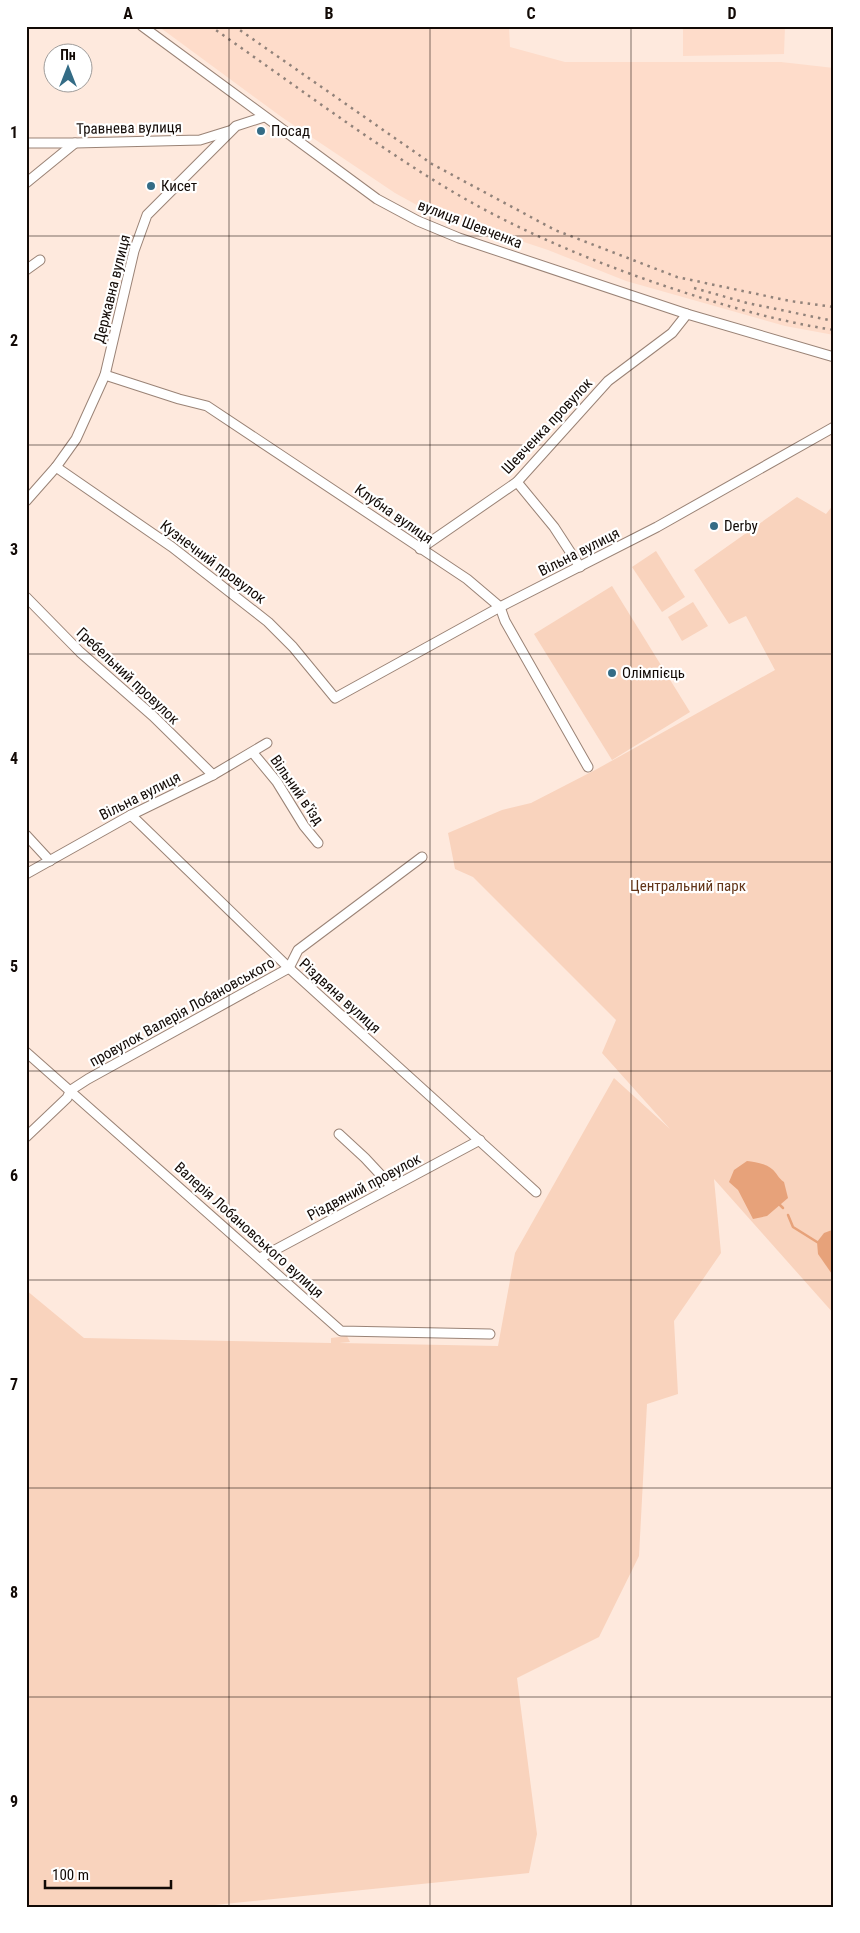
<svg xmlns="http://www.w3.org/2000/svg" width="860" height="1933" font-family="'Roboto Condensed',sans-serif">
<rect width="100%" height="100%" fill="#fee9dd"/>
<g fill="#fedcca">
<polygon points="158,26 509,26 510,47 565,62 781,62 834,68 834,335 785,326 626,281 548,250 424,209 395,193 283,118"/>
<polygon points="683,26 785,26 784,54 683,56"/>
</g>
<g fill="#f9d3bd">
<polygon points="797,497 826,514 834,504 834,1314 714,1179 721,1253 674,1321 678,1394 647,1404 639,1556 599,1637 517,1678 537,1834 529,1873 195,1907 26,1907 26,1290 84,1338 331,1343 331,1338 347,1336 350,1342 339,1343 498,1346 515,1253 614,1078 670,1129 602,1053 616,1020 473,877 455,869 448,833 502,810 531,803 597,769 775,670 746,616 729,624 694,570"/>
<polygon points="656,551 685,597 662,612 632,567"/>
<polygon points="612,586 690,712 612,760 534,634"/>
<polygon points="693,602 708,626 682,641 668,617"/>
</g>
<g fill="#e7a27a">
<path d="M747,1161C755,1162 764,1163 772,1169C777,1173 778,1178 784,1182L788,1198L767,1216L753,1219L738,1190L729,1182L734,1170Z"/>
<polygon points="832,1230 834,1231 834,1277 818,1254 817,1242 824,1233"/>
</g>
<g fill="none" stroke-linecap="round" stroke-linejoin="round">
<g stroke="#e7a27a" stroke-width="2.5">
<polyline points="780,1205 783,1208"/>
<polyline points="788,1215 793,1227 817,1242"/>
</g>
<g stroke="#9a8376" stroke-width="11">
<g id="street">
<polyline points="142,26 377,199 418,221 459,238 687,314 834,357"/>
<polyline points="26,143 75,143 200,140 229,131"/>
<polyline points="26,183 75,143"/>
<polyline points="26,270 40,260"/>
<polyline points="105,375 179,399 207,406 467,579 500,607 505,621 588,767"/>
<polyline points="56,467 172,547 268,622 293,647 335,698 500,607 657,527 834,427"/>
<polyline points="517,482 554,527 580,567"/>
<polyline points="26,501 56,467 76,439 105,375 134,251 147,215 236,126 264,117"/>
<polyline points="420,549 517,482 608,381 672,333 687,314"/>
<polyline points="26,597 80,652 153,716 213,775"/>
<polyline points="253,753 277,782 304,826 318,843"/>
<polyline points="131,815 289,968 536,1192"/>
<polyline points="26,835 50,861"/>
<polyline points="26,874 131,815 213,775 267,743"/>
<polyline points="26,1052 341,1331 490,1334"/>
<polyline points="339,1134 365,1158 392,1187"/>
<polyline points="26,1137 67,1098 71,1090 88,1079 289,968 298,950 422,857"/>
<polyline points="260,1258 480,1140"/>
</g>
</g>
<use href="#street" stroke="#fff" stroke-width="9"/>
<g stroke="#91827a" stroke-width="2.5" stroke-dasharray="2.5 5" stroke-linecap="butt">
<path d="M210,26C285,78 358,133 435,181C512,229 597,264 683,292C733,308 782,322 834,330"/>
<polyline points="234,26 432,164 555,230 677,277 790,301 834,307"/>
<polyline points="694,288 747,303 834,321"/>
</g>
</g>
<path fill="none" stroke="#120a06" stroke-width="1" stroke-opacity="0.55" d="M229,26V1907M430,26V1907M631,26V1907M26,236H834M26,445H834M26,654H834M26,862H834M26,1071H834M26,1280H834M26,1488H834M26,1697H834"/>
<g fill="#346c86" stroke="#fff" stroke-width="2">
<circle cx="261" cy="131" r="5"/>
<circle cx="151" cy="186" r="5"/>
<circle cx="714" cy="526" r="5"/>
<circle cx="612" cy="673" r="5"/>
</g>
<g text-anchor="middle" stroke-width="4.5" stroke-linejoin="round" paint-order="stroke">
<g font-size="15" fill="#120a06" stroke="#fff">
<text transform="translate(129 128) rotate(-1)" y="5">Травнева вулиця</text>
<text transform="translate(470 224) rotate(21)" y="5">вулиця Шевченка</text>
<text transform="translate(112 289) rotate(-76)" y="5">Державна вулиця</text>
<text transform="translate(547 426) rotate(-47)" y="5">Шевченка провулок</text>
<text transform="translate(394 514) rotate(35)" y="5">Клубна вулиця</text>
<text transform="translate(579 552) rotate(-27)" y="5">Вільна вулиця</text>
<text transform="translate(213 562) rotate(37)" y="5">Кузнечний провулок</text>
<text transform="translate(128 676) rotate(43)" y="5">Гребельний провулок</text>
<text transform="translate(297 790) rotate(55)" y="5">Вільний в'їзд</text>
<text transform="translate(140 796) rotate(-27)" y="5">Вільна вулиця</text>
<text transform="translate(340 996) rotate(42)" y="5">Різдвяна вулиця</text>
<text transform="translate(182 1012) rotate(-29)" y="5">провулок Валерія Лобановського</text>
<text transform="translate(364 1187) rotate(-28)" y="5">Різдвяний провулок</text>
<text transform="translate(249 1230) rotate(42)" y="5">Валерія Лобановського вулиця</text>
</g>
<g font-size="15" fill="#120a06" stroke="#fff" text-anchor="start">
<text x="271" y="136">Посад</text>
<text x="161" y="191">Кисет</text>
<text x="724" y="531">Derby</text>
<text x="622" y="678">Олімпієць</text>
</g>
<g font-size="15" fill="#623518" stroke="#fff">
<text x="688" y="891">Центральний парк</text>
</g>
</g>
<rect width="860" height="1933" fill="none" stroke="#ffffff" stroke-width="55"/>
<g transform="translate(68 68)"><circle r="24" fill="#ffffff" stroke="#a09d9b"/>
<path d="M0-4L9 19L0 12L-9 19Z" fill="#346c86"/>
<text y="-8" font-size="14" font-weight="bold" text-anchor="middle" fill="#120a06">Пн</text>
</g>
<path d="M45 1880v8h126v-8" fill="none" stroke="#120a06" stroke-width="2.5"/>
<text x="52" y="1880" font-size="15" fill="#120a06" stroke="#ffffff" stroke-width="4" paint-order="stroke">100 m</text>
<rect x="28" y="28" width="804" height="1878" fill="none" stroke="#120a06" stroke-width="2"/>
<g font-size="16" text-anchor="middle" font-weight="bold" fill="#120a06">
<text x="128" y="19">A</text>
<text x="329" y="19">B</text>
<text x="531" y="19">C</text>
<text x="732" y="19">D</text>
<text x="14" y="138">1</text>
<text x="14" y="346">2</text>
<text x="14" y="555">3</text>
<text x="14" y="764">4</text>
<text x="14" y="972">5</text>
<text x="14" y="1181">6</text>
<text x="14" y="1390">7</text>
<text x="14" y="1598">8</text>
<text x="14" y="1807">9</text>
</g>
</svg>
